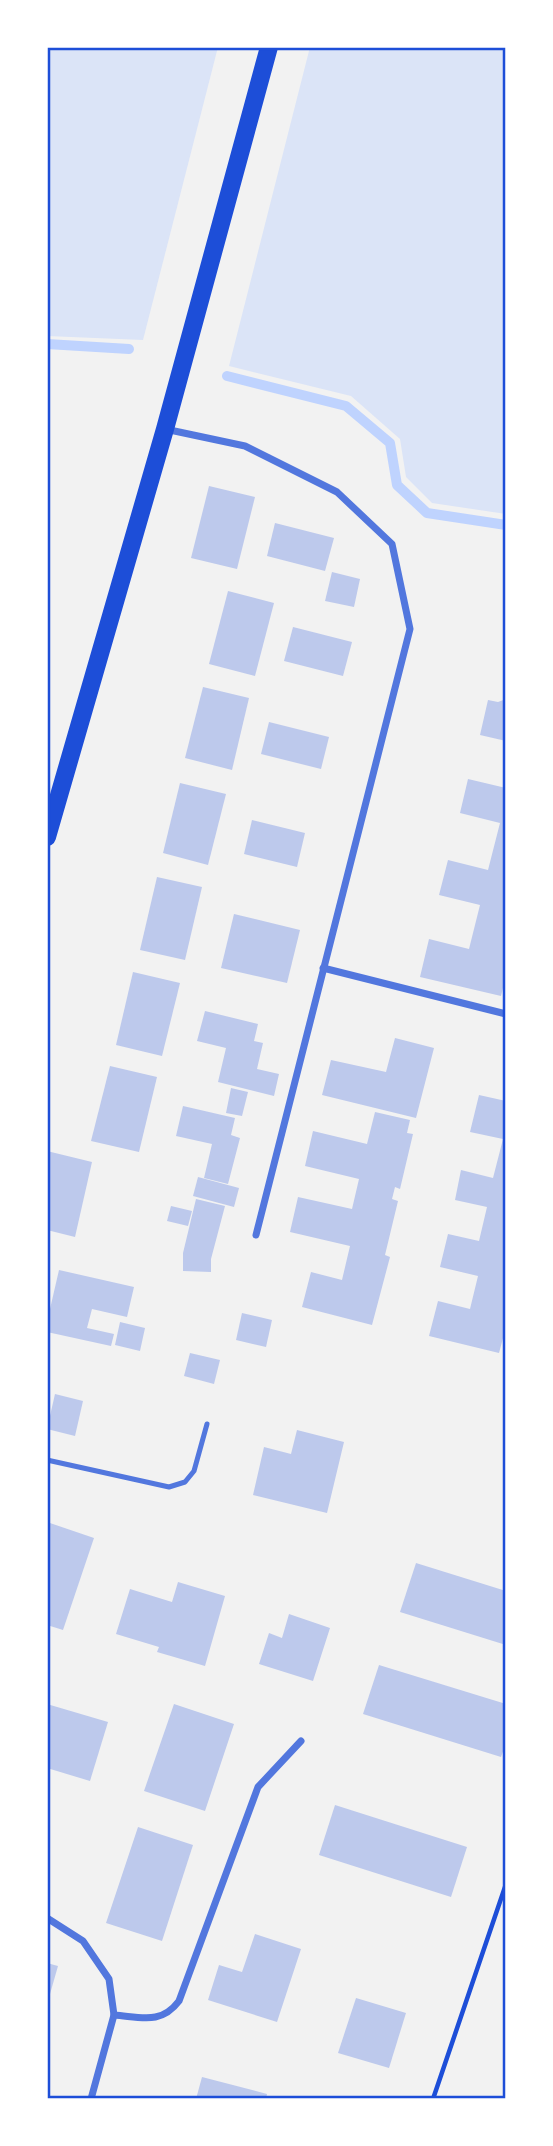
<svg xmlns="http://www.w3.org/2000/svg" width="553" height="2146" font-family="'Exo 2',sans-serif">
<rect width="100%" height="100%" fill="#f2f2f2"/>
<g fill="#dbe4f7">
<polygon points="47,47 218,47 143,340 47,336"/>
<polygon points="310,47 506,47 506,514 432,503 406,477 400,439 351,396 229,366"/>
</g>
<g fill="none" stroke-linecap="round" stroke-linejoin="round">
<g stroke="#bfd3fe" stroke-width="10">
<polyline points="47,344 129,349"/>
<polyline points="227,376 346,406 390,443 397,485 427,513 506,525"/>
</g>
</g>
<g fill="#bdc9ec">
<polygon points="209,486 255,497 237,569 191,558"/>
<polygon points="275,523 334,538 325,571 267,556"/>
<polygon points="332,572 360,579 354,607 325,601"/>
<polygon points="228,591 274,603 255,676 209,664"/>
<polygon points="293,627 352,642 343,676 284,661"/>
<polygon points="203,687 249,698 232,770 185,758"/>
<polygon points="506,699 506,741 480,735 488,700 498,702"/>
<polygon points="269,722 329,737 321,769 261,754"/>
<polygon points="468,779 506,788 506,976 501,996 420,977 429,939 469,949 480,905 439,895 448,860 488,870 500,823 460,813"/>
<polygon points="180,783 226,794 208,865 163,853"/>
<polygon points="252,820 305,833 297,867 244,854"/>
<polygon points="157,877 202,887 185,960 140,950"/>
<polygon points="234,914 300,930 287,983 221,968"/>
<polygon points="133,972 180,983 162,1056 116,1045"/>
<polygon points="205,1011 258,1024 254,1041 263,1043 257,1069 279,1074 274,1096 218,1082 226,1048 197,1041"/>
<polygon points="395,1038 434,1048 416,1118 322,1095 331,1060 386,1072"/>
<polygon points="110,1066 157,1077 139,1152 91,1141"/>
<polygon points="231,1088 248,1092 242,1116 226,1113"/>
<polygon points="479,1095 506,1101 506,1327 499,1353 429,1336 438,1301 470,1309 478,1276 440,1267 448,1234 479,1241 487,1207 455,1200 461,1170 493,1178 503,1139 470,1132"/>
<polygon points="183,1106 235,1118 231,1135 240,1138 228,1184 204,1178 212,1144 176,1136"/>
<polygon points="375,1112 410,1120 407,1133 413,1134 400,1189 395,1187 392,1199 398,1201 385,1255 390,1257 372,1325 302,1307 311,1272 342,1280 350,1246 290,1232 298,1197 352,1209 359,1179 305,1166 313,1131 367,1144"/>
<polygon points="47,1151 92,1162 75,1237 47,1230"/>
<polygon points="198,1177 239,1188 234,1207 193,1196"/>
<polygon points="196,1199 225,1206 211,1259 211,1272 183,1271 183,1253"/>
<polygon points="171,1206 192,1211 188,1226 167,1221"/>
<polygon points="59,1270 134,1287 127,1317 92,1309 87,1328 114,1334 111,1346 47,1332 47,1322"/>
<polygon points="242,1313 272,1320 266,1347 236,1340"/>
<polygon points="120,1322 145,1328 140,1351 115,1345"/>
<polygon points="190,1353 220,1360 214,1384 184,1376"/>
<polygon points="55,1394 83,1401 75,1436 47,1429"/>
<polygon points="297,1430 344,1442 327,1513 253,1495 264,1447 291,1454"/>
<polygon points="47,1522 94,1538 63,1630 47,1625"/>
<polygon points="416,1563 506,1591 506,1645 400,1612"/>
<polygon points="178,1582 225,1596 205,1666 157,1652 159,1647 116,1634 130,1589 172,1602"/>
<polygon points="289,1614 330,1628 313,1681 259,1664 269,1633 282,1638"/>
<polygon points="379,1665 506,1704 506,1743 501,1757 363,1714"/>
<polygon points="47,1704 108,1722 90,1781 47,1768"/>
<polygon points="174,1704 234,1724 205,1811 144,1791"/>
<polygon points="335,1805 467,1847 451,1897 319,1855"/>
<polygon points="138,1827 193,1845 162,1941 106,1923"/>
<polygon points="255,1934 301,1949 277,2022 208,2000 219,1965 242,1972"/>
<polygon points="47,1963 58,1966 48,2001 47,2001"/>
<polygon points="356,1998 406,2013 389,2068 338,2053"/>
<polygon points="202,2077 267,2094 266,2099 196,2099"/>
</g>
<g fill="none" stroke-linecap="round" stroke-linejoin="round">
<polyline stroke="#1d4ed8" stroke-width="4.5" points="433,2099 506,1884"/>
<polyline stroke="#5277de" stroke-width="5" points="47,1460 169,1487 185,1482 194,1471 207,1424"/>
<g stroke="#5277de" stroke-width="7">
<polyline points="165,429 245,446 337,492 392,544 410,629 256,1235"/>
<polyline points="323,968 506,1014"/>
<polyline points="47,1918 83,1941 109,1979 114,2015 91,2099"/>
<path d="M114,2015C141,2017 161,2025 179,2001L258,1787L301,1741"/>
</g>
<polyline stroke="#1d4ed8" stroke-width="18" points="47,837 165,429 269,47"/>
</g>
<rect width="553" height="2146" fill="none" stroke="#ffffff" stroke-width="98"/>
<rect x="49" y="49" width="455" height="2048" fill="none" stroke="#1d4ed8" stroke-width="2.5"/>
</svg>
